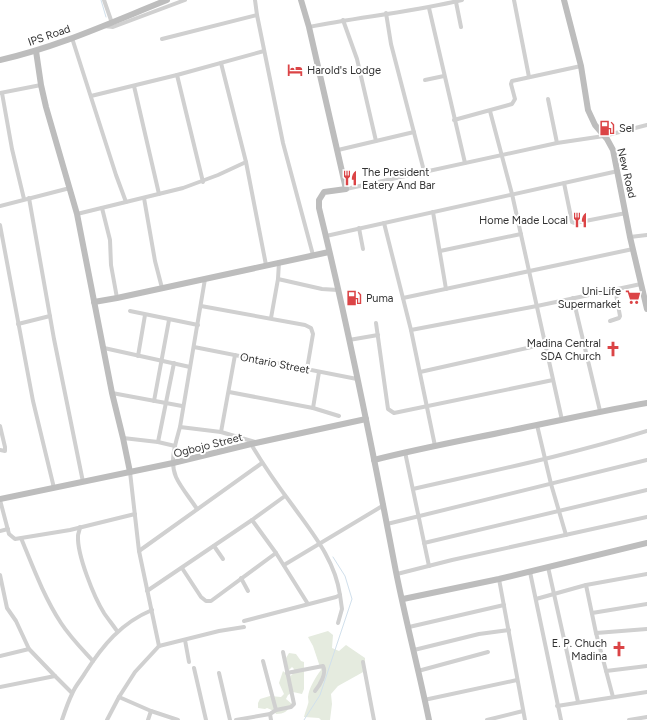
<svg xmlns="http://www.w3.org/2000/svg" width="647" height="720" font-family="Figtree,sans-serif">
<rect width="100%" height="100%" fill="#fff"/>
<g fill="#e5ebdf">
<path d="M328,631L333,635L332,648L339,651L346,645L365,658V671L338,686L331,694L332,704L330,720H321L319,718L304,717C305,712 307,708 308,704C309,702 308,700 308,697C309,688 315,678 321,670L313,646L308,637Z"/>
<path d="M289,653L296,654L301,661L304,662V689L302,694L293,692L288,695L286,699L292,704C288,711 284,714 276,714L274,711L267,708L265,709L258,708V703L260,699L270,696L281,697L284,694L279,683L283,671L289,676L292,675L294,669L292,667L288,671L286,658Z"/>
</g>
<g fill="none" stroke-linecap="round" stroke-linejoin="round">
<g stroke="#d1e0ec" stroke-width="1">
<polyline points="101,0 106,17"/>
<polyline points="304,720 320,695 352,599 345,576 333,557"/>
</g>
<g stroke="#d0d0d0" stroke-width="4">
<polyline points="104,0 112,23"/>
<polyline points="255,0 257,15 283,143 313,255"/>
<polyline points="514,0 529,77"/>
<polyline points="456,2 461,27"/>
<polyline points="429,8 465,163"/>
<polyline points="386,13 391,44 424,171"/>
<polyline points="343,20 357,59 376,141"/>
<polyline points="104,26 113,27 185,0"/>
<path d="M309,27C360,17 412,12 462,0"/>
<polyline points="72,38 116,175 126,202"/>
<polyline points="162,39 257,15"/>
<polyline points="221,63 246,162 266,265"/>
<polyline points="177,75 203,182"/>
<polyline points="425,80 444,76"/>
<polyline points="134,86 159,194"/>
<polyline points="0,93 41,85"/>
<polyline points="2,93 12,149 24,199"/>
<polyline points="91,96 177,75 264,51"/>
<polyline points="548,99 557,143"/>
<polyline points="490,111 512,194 562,420"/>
<polyline points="454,120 512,104 515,99 511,84 512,81 581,66"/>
<polyline points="338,150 414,132"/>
<polyline points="564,183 572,222 575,223 626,213"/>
<polyline points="346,189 557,143 604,136 647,125"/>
<polyline points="29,198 54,339 83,482"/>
<polyline points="144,198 155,261 162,288"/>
<polyline points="0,206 70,188"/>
<polyline points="102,208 110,240 111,265 117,298"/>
<polyline points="433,212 446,289"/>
<polyline points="77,214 183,188 218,175 246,162"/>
<polyline points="384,223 411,330 435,446"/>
<polyline points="0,225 33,401 54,488"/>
<polyline points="359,228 363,249"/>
<polyline points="326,236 618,171"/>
<polyline points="630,237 647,235"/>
<polyline points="440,251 521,234"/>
<polyline points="278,279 279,262"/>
<polyline points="403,298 633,249"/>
<polyline points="573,298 600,411"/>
<polyline points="201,306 305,325 311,328 313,334 307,369"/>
<polyline points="130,311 198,325"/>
<polyline points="271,318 278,279 322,289 338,290"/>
<polyline points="610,321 619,318 620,316 615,289"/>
<polyline points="376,323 388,409 394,413 553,380"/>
<polyline points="18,324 50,316"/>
<polyline points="411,330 537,306 641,284"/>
<polyline points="349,340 378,335"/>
<polyline points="194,347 357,379"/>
<polyline points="104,348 190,367"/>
<polyline points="138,356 145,315"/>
<polyline points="420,372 545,344"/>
<polyline points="229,392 313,408 339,416"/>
<polyline points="112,393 182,406"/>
<polyline points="154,401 169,320"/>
<polyline points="313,408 319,372"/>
<polyline points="537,425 551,484 566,535"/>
<polyline points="0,426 5,447 5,451 0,450"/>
<polyline points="180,427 221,432 255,442"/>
<polyline points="221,432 235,355"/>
<polyline points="123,438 158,442 175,446"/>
<polyline points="158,442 174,363"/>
<polyline points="405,452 429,566"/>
<polyline points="130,472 139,551 159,646"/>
<path d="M413,489C492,471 570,455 647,431"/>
<polyline points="0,500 9,534 15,539 70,530 135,514"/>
<path d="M197,509C190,498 181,488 176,477C169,461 176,442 180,427L205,279"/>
<polyline points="252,520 276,553 308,604"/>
<polyline points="387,524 647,460"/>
<path d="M80,527C80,530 78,533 78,536C77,555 94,597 104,613C108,619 113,625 117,631"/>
<polyline points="0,531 8,529"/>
<path d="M21,538C33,567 44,597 61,623C70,637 82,649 93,661"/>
<polyline points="424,543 647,490"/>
<polyline points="214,546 223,559"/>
<polyline points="139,551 262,463"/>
<polyline points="284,565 384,505"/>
<polyline points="548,567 578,702"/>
<polyline points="182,568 201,597 206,601 211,601 276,553"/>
<polyline points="530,572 561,720"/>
<polyline points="397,574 452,560 647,517"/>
<polyline points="0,575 7,608 16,621 29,649 55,676"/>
<polyline points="241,578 248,591"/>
<polyline points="499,579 525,720"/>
<polyline points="586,585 596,633 613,697"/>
<polyline points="147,591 252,520 285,496"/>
<polyline points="536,599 586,585 647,574"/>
<polyline points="592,613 647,604"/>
<path d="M244,621L336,597L340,595C335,560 313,534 293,506C278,486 264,466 251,444"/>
<polyline points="338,623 342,609 340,595"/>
<polyline points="409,627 504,605"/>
<polyline points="596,633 647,629"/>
<polyline points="185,640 189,662"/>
<polyline points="414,650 479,634 509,630"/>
<polyline points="0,656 29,649"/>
<polyline points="363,662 374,720"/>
<polyline points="194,668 206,720"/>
<polyline points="418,671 488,652"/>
<polyline points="606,671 647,666"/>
<polyline points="219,673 230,720"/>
<path d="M287,673L323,666C327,673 320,685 315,691"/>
<polyline points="0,687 55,676 72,693"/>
<polyline points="119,697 151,711 178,720"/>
<polyline points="424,700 517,680"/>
<polyline points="557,706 647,692"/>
<polyline points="276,710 291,707 294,704 283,652"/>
<polyline points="270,714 271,720"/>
<path d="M62,720C65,711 68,702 72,694C75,686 81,680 85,673C103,645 121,623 152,610"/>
<polyline points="107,720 119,697 135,672 159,646 219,631 244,627"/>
<polyline points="148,720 151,711"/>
<polyline points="236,720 270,714 276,710 263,661"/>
<polyline points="487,720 523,711"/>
<polyline points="629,720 647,717"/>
</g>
<g stroke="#bdbdbd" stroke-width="6">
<path d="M301,0L309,27L346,189L324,192L319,200V208C349,329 373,451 396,572C406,622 419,671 429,720"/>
<polyline points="564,0 581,66 588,110 595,125 607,139 613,150 630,237 647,309"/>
<polyline points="36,51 41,85 46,107 77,214 112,393 123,438 130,472"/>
<path d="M0,60C58,47 112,22 167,0"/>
<polyline points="94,302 117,298 329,252"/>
<path d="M374,460C425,447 476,438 527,427C567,419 607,410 647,403"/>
<polyline points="0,499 173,463 251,444 366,419"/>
<polyline points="403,599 499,579 647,543"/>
</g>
</g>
<defs>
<g id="hotel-bare" transform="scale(1.2)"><path d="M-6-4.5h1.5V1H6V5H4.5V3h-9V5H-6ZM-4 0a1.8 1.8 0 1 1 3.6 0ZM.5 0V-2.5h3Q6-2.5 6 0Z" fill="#db4446" stroke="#fff" stroke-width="2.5" paint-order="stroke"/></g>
<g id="fuel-bare" transform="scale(1.2)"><path d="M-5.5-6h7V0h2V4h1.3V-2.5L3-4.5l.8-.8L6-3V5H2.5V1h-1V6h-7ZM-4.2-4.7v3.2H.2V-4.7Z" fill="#db4446" stroke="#fff" stroke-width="2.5" paint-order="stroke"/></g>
<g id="restaurant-bare" transform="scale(1.2)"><path d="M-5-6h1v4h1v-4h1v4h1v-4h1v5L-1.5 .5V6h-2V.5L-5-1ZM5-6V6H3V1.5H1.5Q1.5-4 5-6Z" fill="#db4446" stroke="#fff" stroke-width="2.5" paint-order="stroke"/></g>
<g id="supermarket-bare" transform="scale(1.2)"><path d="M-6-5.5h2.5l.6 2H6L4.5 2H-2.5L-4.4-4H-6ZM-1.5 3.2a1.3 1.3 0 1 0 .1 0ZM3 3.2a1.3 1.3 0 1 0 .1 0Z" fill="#db4446" stroke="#fff" stroke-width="2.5" paint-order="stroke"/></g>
<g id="church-bare" transform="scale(1.2)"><path d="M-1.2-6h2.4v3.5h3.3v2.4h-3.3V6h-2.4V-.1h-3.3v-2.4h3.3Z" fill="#db4446" stroke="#fff" stroke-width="2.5" paint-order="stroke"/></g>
</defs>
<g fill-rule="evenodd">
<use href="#hotel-bare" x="295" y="70"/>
<use href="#fuel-bare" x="607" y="128"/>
<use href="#restaurant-bare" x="350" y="178"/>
<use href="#restaurant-bare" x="580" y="220"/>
<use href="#supermarket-bare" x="633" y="297"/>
<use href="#fuel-bare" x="354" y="298"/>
<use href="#church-bare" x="613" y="349"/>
<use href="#church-bare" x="619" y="649"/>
</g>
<g text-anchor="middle" stroke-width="4" stroke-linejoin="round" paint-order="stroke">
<g font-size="11" fill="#333" stroke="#fff">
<text transform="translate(49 35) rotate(-19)" y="4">IPS Road</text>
<text transform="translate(627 173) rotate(77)" y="4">New Road</text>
<text transform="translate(275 363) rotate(11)" y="4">Ontario Street</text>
<text transform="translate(208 445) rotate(-14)" y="4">Ogbojo Street</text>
</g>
<g font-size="11" fill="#333" stroke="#fff" text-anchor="start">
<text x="307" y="74">Harold's Lodge</text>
<text x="619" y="132">Sel</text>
<text x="362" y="176">The President<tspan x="362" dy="13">Eatery And Bar</tspan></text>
<text x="568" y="224" text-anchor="end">Home Made Local</text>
<text x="621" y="295" text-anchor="end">Uni-Life<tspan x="621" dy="13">Supermarket</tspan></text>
<text x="366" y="302">Puma</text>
<text x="601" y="347" text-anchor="end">Madina Central<tspan x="601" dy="13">SDA Church</tspan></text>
<text x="607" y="647" text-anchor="end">E. P. Chuch<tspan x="607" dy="13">Madina</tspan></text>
</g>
</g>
</svg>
